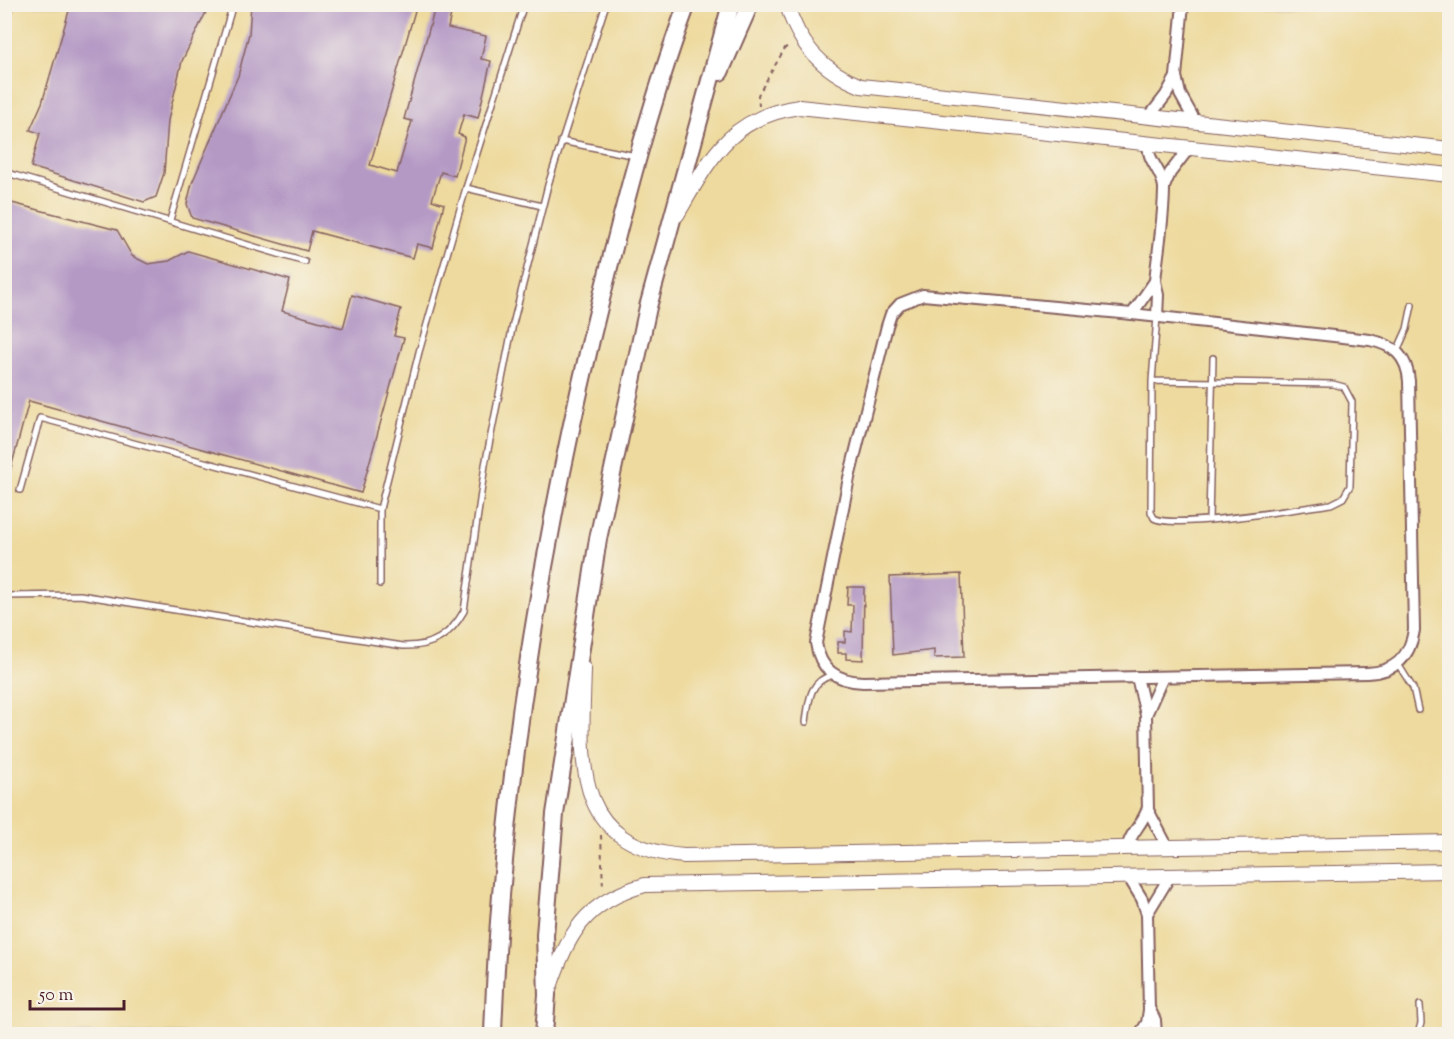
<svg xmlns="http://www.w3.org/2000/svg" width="1454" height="1039" font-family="'Sorts Mill Goudy',serif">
<rect width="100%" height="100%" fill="#f7f3e8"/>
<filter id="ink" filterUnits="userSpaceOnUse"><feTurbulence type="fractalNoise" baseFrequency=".0167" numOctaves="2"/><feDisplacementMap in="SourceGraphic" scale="12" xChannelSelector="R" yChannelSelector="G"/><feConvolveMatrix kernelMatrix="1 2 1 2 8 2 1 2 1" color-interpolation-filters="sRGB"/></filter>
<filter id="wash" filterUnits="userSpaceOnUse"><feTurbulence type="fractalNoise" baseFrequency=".008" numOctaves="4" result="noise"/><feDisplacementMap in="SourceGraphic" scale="24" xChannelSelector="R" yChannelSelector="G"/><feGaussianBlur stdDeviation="1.35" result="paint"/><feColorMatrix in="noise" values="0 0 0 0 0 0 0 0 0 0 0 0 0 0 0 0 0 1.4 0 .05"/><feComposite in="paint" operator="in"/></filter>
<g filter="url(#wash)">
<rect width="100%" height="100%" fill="#f3dcc0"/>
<rect fill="#eeda9e" stroke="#9c7c64" stroke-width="1.5" x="5" y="5" width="1444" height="1029"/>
<g id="blocks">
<g fill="#b499c5">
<polygon points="71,4 210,4 182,61 168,120 164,173 156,197 144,202 31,167 40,133 30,130 42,103"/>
<polygon points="251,4 417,4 370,165 397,173 412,121 404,119 436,4 453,4 448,28 486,36 481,59 491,61 478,118 464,114 458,134 465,137 455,176 441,172 432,200 444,204 433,248 417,244 413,258 312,231 307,251 192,218 187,204 192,183 238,76 249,34"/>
<polygon points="4,201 117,230 132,256 148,264 169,261 188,251 290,280 282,311 343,328 352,295 401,309 394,336 404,338 361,493 29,401 8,479 4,478"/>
<polygon points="961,574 964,657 934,658 934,650 893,655 890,577"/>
<polygon points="848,587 864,587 863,660 846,659 846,653 838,653 838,642 845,642 845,631 852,632 853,605 847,605"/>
</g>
</g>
</g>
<g filter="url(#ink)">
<use href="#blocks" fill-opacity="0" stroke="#85615f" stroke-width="1.5"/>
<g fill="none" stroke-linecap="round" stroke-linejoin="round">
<g stroke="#85615f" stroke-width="8">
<g id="service">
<polyline points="4,25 11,4"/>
<polyline points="561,141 636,156"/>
<polyline points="4,172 305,262"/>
<polyline points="466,188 542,206"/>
<polyline points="170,220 233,4"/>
<polyline points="1397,351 1407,329 1412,305"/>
<path d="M1152,381L1333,384L1344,387L1352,402L1350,486L1343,498L1331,504C1302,508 1173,530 1154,518L1151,512L1152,381L1157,317"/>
<polyline points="20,490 40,418 380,509"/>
<polyline points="1209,520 1213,358"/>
<polyline points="380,584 380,509 419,352 466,188 524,4"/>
<path d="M4,596L80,595L403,646C432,647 450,636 464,611L485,465L513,324L548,185L606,4"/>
<polyline points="1398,664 1413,688 1418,710"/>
<path d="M806,722C809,700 809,681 833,675"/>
<polyline points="1418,1034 1421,1023 1420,1005"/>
</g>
</g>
<g stroke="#85615f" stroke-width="14">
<g id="minor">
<polyline points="1183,4 1176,76 1180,94 1195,121"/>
<polyline points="1149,117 1166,95 1176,77"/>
<path d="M1149,145C1146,160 1163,171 1164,188C1164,218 1158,250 1155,281L1158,295L1157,317"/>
<polyline points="1164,187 1170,173 1189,148"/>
<path d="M923,295L1132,314L1370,340C1394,345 1407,356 1409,381L1414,630C1410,657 1395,672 1367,673L863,682C837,681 820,670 816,643L849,478L887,326L891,314L900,304Z"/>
<polyline points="1132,314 1155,281"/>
<polyline points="1137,677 1146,715 1148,810 1167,846"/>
<polyline points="1146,715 1163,677"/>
<path d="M1128,848C1128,835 1143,824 1147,810"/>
<polyline points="1128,876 1142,899 1147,914 1149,1010 1147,1023 1140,1034"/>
<polyline points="1147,914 1170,876"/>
<polyline points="1150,1010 1155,1020 1156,1034"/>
</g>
</g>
<g stroke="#85615f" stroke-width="16">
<g id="tertiary">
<path d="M787,4C798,45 823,71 861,86L1450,149"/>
<path d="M677,215C710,159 729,117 799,107L1450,175"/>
<path d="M584,669C582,756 568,846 684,856L1450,842"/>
<path d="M549,990C568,934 584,902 645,885L1450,871"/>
</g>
</g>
<g stroke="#85615f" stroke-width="20">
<g id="primary">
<polyline points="720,72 750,4"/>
<path d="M493,1034C501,799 537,569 591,340C619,225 646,115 687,4"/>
<polyline points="544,1034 547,995 545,935 555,814 598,539 648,307 731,4"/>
</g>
</g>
<g stroke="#85615f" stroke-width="2" stroke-dasharray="4.5 4.5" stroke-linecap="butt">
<polyline points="759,106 758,95 785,48 791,45"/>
<polyline points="601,835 603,889"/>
</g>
<use href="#service" stroke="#fff" stroke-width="5"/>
<use href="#minor" stroke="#fff" stroke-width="10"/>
<use href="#tertiary" stroke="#fff" stroke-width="14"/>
<use href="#primary" stroke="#fff" stroke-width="16"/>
</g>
</g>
<rect width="1454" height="1039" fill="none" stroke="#f7f3e8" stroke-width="24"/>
<path d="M30 1000v9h94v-9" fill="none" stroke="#4a1f2b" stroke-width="3"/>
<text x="39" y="1000" font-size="18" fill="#4a1f2b" stroke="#f7f3e8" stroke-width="4.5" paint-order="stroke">50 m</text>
</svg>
